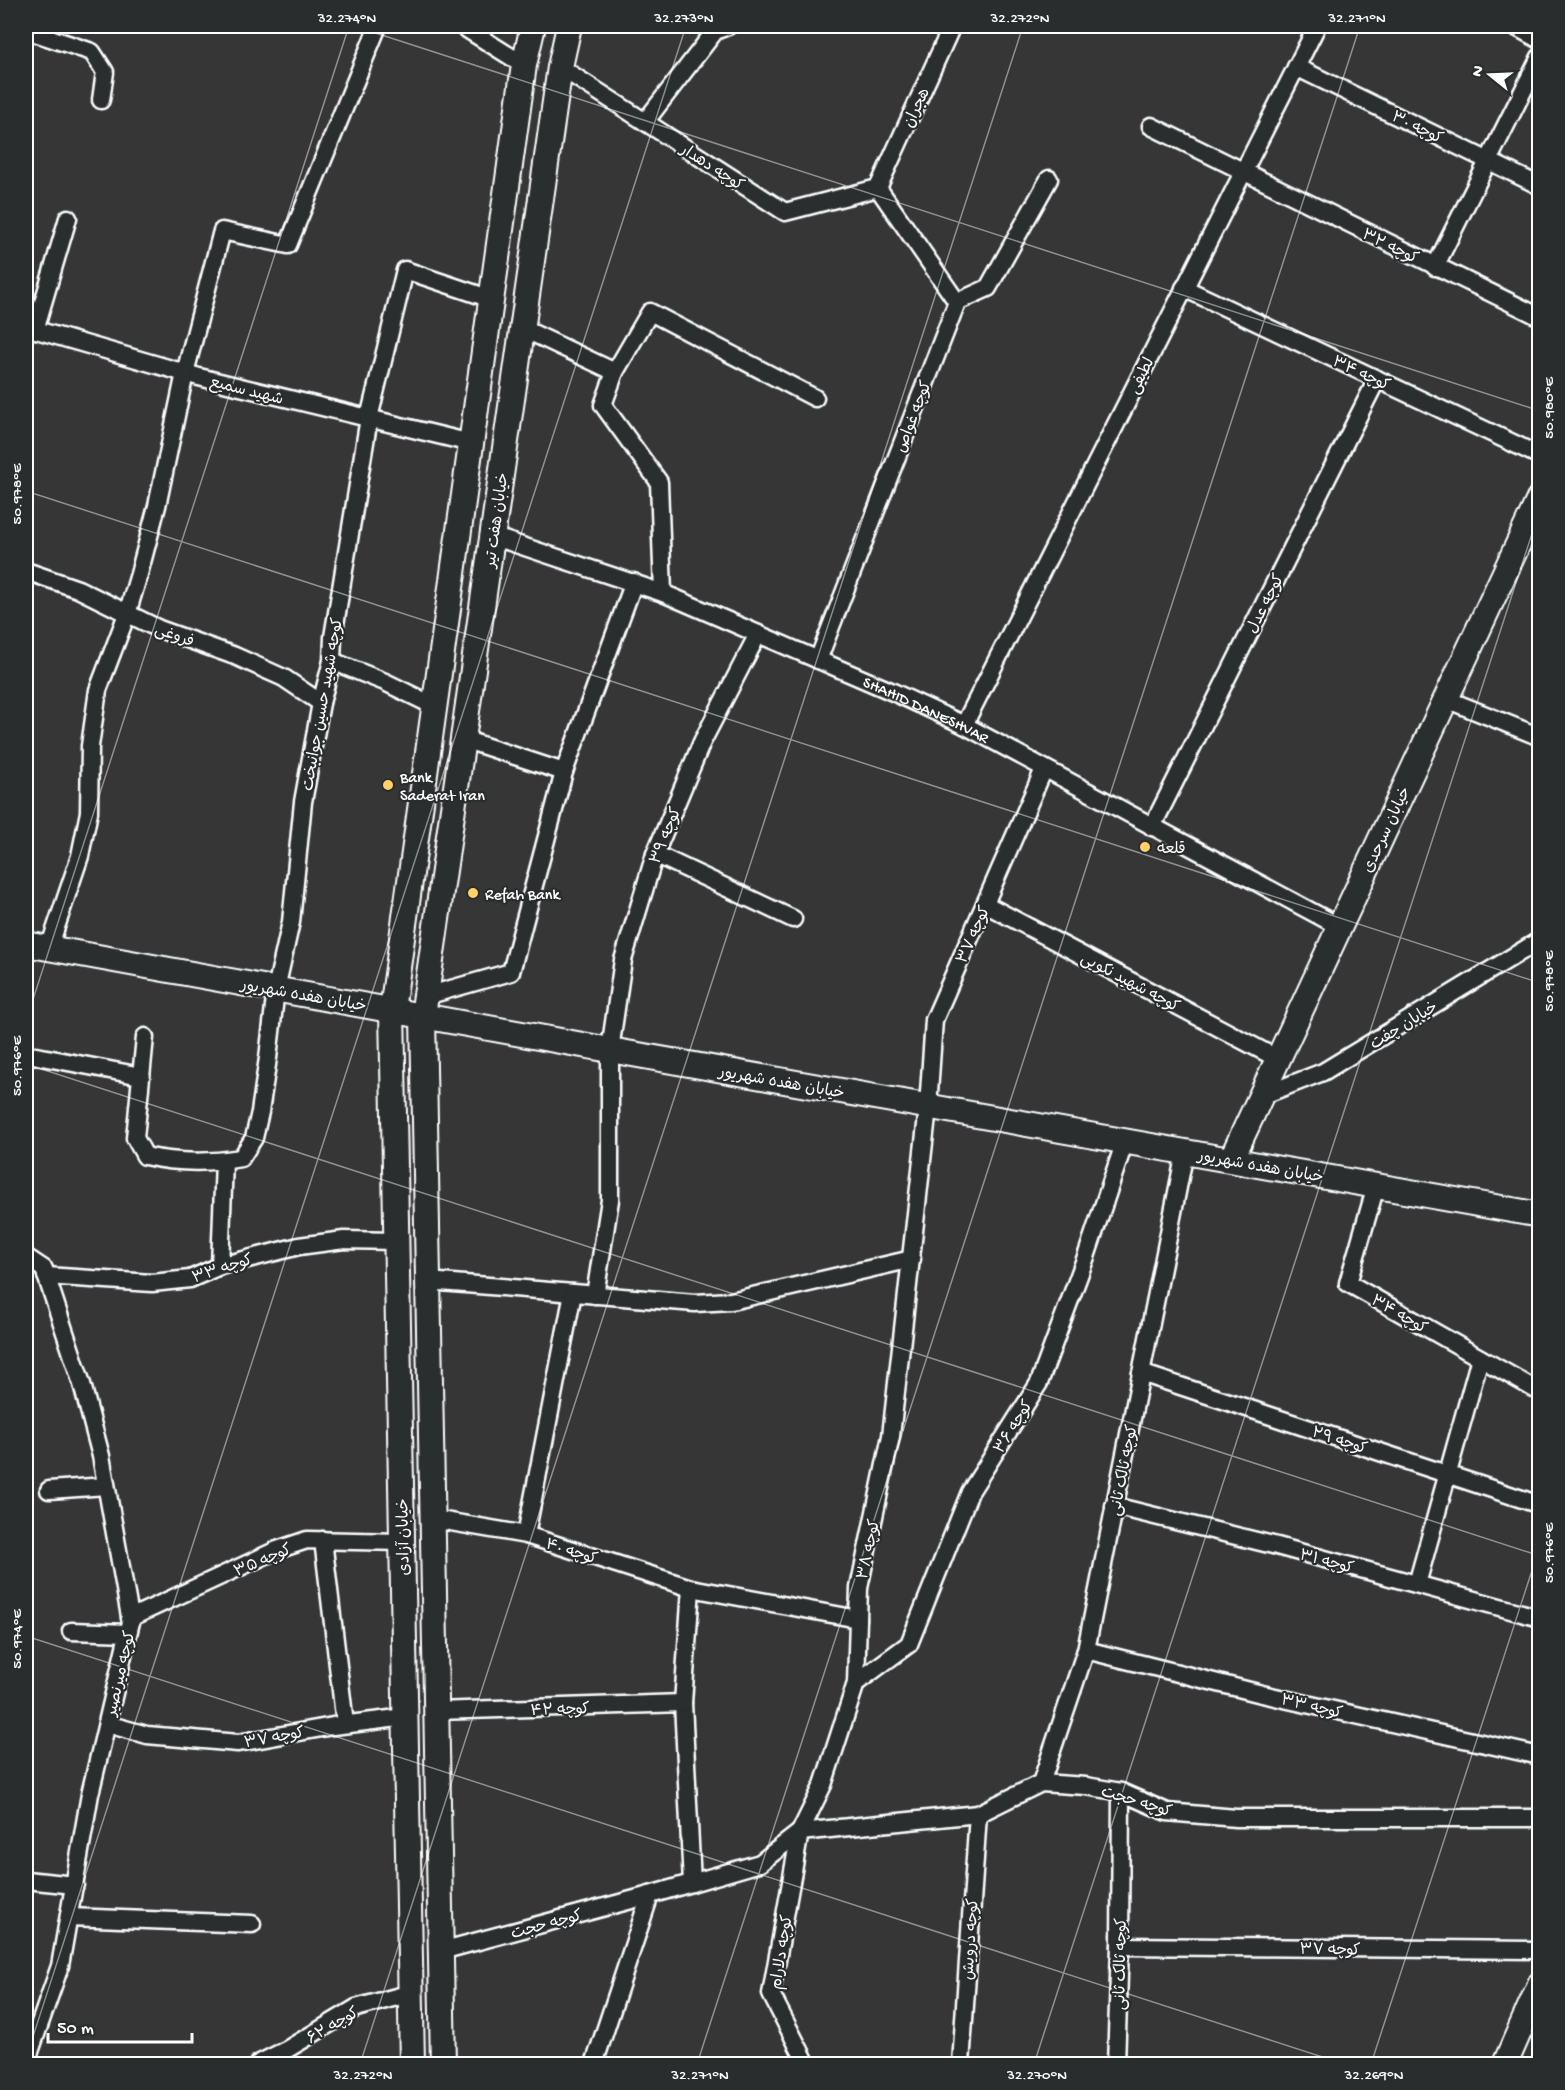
<svg xmlns="http://www.w3.org/2000/svg" width="1565" height="2090" font-family="'Gochi Hand','Playpen Sans Arabic',sans-serif">
<rect width="100%" height="100%" fill="#373636"/>
<filter id="ink" filterUnits="userSpaceOnUse"><feTurbulence type="fractalNoise" baseFrequency=".0167" numOctaves="2"/><feDisplacementMap in="SourceGraphic" scale="12" xChannelSelector="R" yChannelSelector="G"/><feConvolveMatrix kernelMatrix="1 2 1 2 8 2 1 2 1" color-interpolation-filters="sRGB"/></filter>
<g filter="url(#ink)">
<g fill="none" stroke-linecap="round" stroke-linejoin="round">
<g stroke="#fff" stroke-width="21">
<g id="street">
<polyline points="462,26 524,65"/>
<polyline points="1514,26 1540,40"/>
<polyline points="26,30 92,52 105,72 101,100"/>
<polyline points="560,67 785,212 878,188"/>
<polyline points="1296,67 1540,186"/>
<polyline points="645,122 715,31 728,26"/>
<polyline points="1151,126 1540,317"/>
<polyline points="878,188 952,26"/>
<polyline points="1435,267 1540,57"/>
<polyline points="1184,288 1540,456"/>
<polyline points="957,302 988,288 1049,179"/>
<polyline points="26,327 199,377 471,443"/>
<polyline points="522,328 615,372"/>
<polyline points="35,330 68,218"/>
<path id="s1" d="M492,536L663,593L893,692L964,725L1340,927"/>
<polyline points="26,571 78,589 159,629 235,656 284,678 321,703"/>
<polyline points="663,593 659,482 603,405 615,372 650,312 815,398"/>
<polyline points="818,660 957,302 878,188"/>
<polyline points="332,661 385,682 434,706"/>
<polyline points="1446,699 1540,737"/>
<polyline points="964,725 1317,26"/>
<polyline points="463,739 564,772"/>
<polyline points="1152,827 1377,379"/>
<polyline points="655,854 793,919"/>
<polyline points="985,904 1278,1059"/>
<polyline points="49,948 80,856 89,812 90,746 98,690 127,614 139,574 157,506 185,373 222,231 288,245 378,26"/>
<polyline points="426,996 511,972 564,772 634,582"/>
<path d="M145,1037L135,1138L145,1156C176,1163 210,1163 241,1158L254,1138L260,1112L268,1058L276,989L291,922L303,802L321,703L332,661L333,637L369,418L405,270L491,299"/>
<polyline points="26,1054 141,1076"/>
<polyline points="1261,1096 1323,1072 1540,940"/>
<polyline points="1376,1186 1348,1283 1540,1392"/>
<polyline points="26,1257 44,1269 82,1384 101,1456 131,1622 90,1794 60,1966 26,2063"/>
<polyline points="220,1266 224,1161"/>
<polyline points="46,1276 152,1283 190,1279 220,1266 299,1246 344,1240 396,1241"/>
<polyline points="428,1281 695,1303 731,1301 912,1259"/>
<polyline points="573,1293 526,1535 691,1588 858,1619"/>
<polyline points="595,1295 610,1200 610,1050 623,960 655,854 702,742 758,634"/>
<polyline points="1141,1373 1540,1505"/>
<polyline points="49,1490 106,1486"/>
<polyline points="1114,1506 1277,1546 1540,1618"/>
<polyline points="433,1519 526,1535"/>
<polyline points="323,1540 345,1724"/>
<polyline points="1417,1584 1480,1358"/>
<polyline points="691,1588 683,1703 692,1883"/>
<polyline points="130,1618 277,1550 307,1540 402,1542"/>
<polyline points="71,1631 128,1633"/>
<polyline points="1086,1650 1262,1694 1540,1756"/>
<polyline points="856,1683 909,1644 970,1492 1039,1383 1087,1254 1125,1141"/>
<polyline points="436,1711 683,1703"/>
<polyline points="107,1724 147,1735 238,1743 333,1726 406,1717"/>
<polyline points="1041,1783 1086,1650 1185,1152"/>
<polyline points="26,1880 75,1885"/>
<polyline points="69,1917 252,1924"/>
<polyline points="1120,1946 1540,1950"/>
<polyline points="441,1951 650,1895 760,1863 800,1832 978,1814 1041,1783 1086,1786 1121,1792 1167,1812 1236,1818 1540,1818"/>
<polyline points="258,2064 286,2050 356,2008 411,1993"/>
<polyline points="594,2064 650,1895"/>
<polyline points="807,2064 771,1994 800,1832 823,1785 856,1683 859,1588 891,1436 928,1107 934,1020 1044,769"/>
<polyline points="961,2064 978,1814"/>
<polyline points="1116,2064 1120,1946 1121,1792"/>
</g>
</g>
<g stroke="#fff" stroke-width="28">
<g id="secondary">
<polyline points="26,944 610,1050 1540,1215"/>
<polyline points="1231,1160 1540,497"/>
<polyline points="412,2064 392,1010 524,65 533,26"/>
<polyline points="443,2064 423,1016 560,67 569,26"/>
<polyline points="1505,2064 1540,1984"/>
</g>
</g>
<use href="#street" stroke="#2a2d2e" stroke-width="16"/>
<use href="#secondary" stroke="#2a2d2e" stroke-width="24"/>
</g>
</g>
<path fill="none" stroke="#fff" stroke-width="1.5" stroke-opacity="0.45" d="M354,26L1540,411M26,491L1540,983M26,1021L349,26M26,1064L1540,1556M26,1636L1344,2064M26,2058L686,26M360,2064L1023,26M697,2064L1360,26M1034,2064L1540,509M1371,2064L1540,1546"/>
<g fill="#ffd166" stroke="#2a2d2e" stroke-width="2">
<circle cx="388" cy="785" r="6"/>
<circle cx="1145" cy="847" r="6"/>
<circle cx="473" cy="893" r="6"/>
</g>
<g text-anchor="middle" stroke-width="4.5" stroke-linejoin="round" paint-order="stroke">
<g font-size="16" fill="#fff" stroke="#2a2d2e">
<text transform="translate(915 107) rotate(-65)" y="6">هجران</text>
<text transform="translate(1418 126) rotate(26)" y="6">کوچه ۳۰</text>
<text transform="translate(713 166) rotate(33)" y="6">کوچه دهدار</text>
<text transform="translate(1391 245) rotate(26)" y="6">کوچه ۳۲</text>
<text transform="translate(1362 372) rotate(25)" y="6">کوچه ۳۴</text>
<text transform="translate(1140 375) rotate(-63)" y="6">لطیفی</text>
<text transform="translate(247 389) rotate(14)" y="6">شهید سمیع</text>
<text transform="translate(912 416) rotate(-69)" y="6">کوچه غواص</text>
<text transform="translate(495 520) rotate(-82)" y="6">خیابان هفت تیر</text>
<text transform="translate(1264 603) rotate(-63)" y="6">کوچه عدل</text>
<text transform="translate(175 634) rotate(20)" y="6">فروغی</text>
<text transform="translate(321 704) rotate(-80)" y="6">کوچه شهید حسین جوانبخت</text>
<text dy="6" stroke="none"><textPath href="#s1" startOffset="468">SHAHID DANESHVAR</textPath></text>
<text transform="translate(1385 829) rotate(-65)" y="6">خیابان سرحدی</text>
<text transform="translate(664 835) rotate(-68)" y="6">کوچه ۳۹</text>
<text transform="translate(972 934) rotate(-66)" y="6">کوچه ۳۷</text>
<text transform="translate(1131 981) rotate(28)" y="6">کوچه شهید نکویی</text>
<text transform="translate(304 994) rotate(10)" y="6">خیابان هفده شهریور</text>
<text transform="translate(1403 1024) rotate(-32)" y="6">خیابان چفت</text>
<text transform="translate(782 1081) rotate(10)" y="6">خیابان هفده شهریور</text>
<text transform="translate(1261 1165) rotate(10)" y="6">خیابان هفده شهریور</text>
<text transform="translate(222 1267) rotate(-18)" y="6">کوچه ۳۳</text>
<text transform="translate(1400 1313) rotate(30)" y="6">کوچه ۳۴</text>
<text transform="translate(1012 1426) rotate(-58)" y="6">کوچه ۳۶</text>
<text transform="translate(1340 1439) rotate(18)" y="6">کوچه ۲۹</text>
<text transform="translate(1122 1470) rotate(-79)" y="6">کوچه ثالک ثانی</text>
<text transform="translate(402 1537) rotate(-91)" y="6">خیابان آزادی</text>
<text transform="translate(867 1549) rotate(-78)" y="6">کوچه ۳۸</text>
<text transform="translate(572 1550) rotate(18)" y="6">کوچه ۴۰</text>
<text transform="translate(262 1559) rotate(-23)" y="6">کوچه ۳۵</text>
<text transform="translate(1327 1560) rotate(15)" y="6">کوچه ۳۱</text>
<text transform="translate(119 1673) rotate(-77)" y="6">کوچه میرنصیر</text>
<text transform="translate(1312 1705) rotate(13)" y="6">کوچه ۳۳</text>
<text transform="translate(560 1708) rotate(-2)" y="6">کوچه ۴۲</text>
<text transform="translate(274 1736) rotate(-10)" y="6">کوچه ۳۷</text>
<text transform="translate(1137 1800) rotate(17)" y="6">کوچه حجت</text>
<text transform="translate(546 1923) rotate(-15)" y="6">کوچه حجت</text>
<text transform="translate(969 1939) rotate(-86)" y="6">کوچه درویش</text>
<text transform="translate(1330 1948) rotate(1)" y="6">کوچه ۳۷</text>
<text transform="translate(780 1952) rotate(-81)" y="6">کوچه دلارام</text>
<text transform="translate(1119 1964) rotate(-89)" y="6">کوچه ثالک ثانی</text>
<text transform="translate(332 2024) rotate(-30)" y="6">کوچه ۶۲</text>
</g>
<g font-size="16" fill="#fff" stroke="#2a2d2e" text-anchor="start">
<text x="400" y="782">Bank<tspan x="400" dy="18">Saderat Iran</tspan></text>
<text x="1157" y="853">قلعه</text>
<text x="485" y="899">Refah Bank</text>
</g>
</g>
<rect width="1565" height="2090" fill="none" stroke="#2a2d2e" stroke-width="66"/>
<g transform="translate(1490 75) rotate(288)" stroke="#2a2d2e" stroke-width="4.5" paint-order="stroke">
<path d="M0-4.5L10 22L0 15L-10 22Z" fill="#ffffff"/>
<text y="-9" font-size="16" font-weight="bold" text-anchor="middle" fill="#ffffff">N</text>
</g>
<path d="M48 2033v9h144v-9" fill="none" stroke="#ffffff" stroke-width="3"/>
<text x="57" y="2033" font-size="18" fill="#ffffff" stroke="#2a2d2e" stroke-width="4.5" paint-order="stroke">50 m</text>
<rect x="33" y="33" width="1499" height="2024" fill="none" stroke="#fff" stroke-width="2"/>
<g font-size="15" text-anchor="middle" fill="#fff">
<text x="347" y="22">32.274°N</text>
<text x="684" y="22">32.273°N</text>
<text x="1020" y="22">32.272°N</text>
<text x="1357" y="22">32.271°N</text>
<text transform="translate(1548 408) rotate(-90)" y="5">50.980°E</text>
<text transform="translate(16 494) rotate(-90)" y="5">50.978°E</text>
<text transform="translate(1548 981) rotate(-90)" y="5">50.978°E</text>
<text transform="translate(16 1066) rotate(-90)" y="5">50.976°E</text>
<text transform="translate(1548 1553) rotate(-90)" y="5">50.976°E</text>
<text transform="translate(16 1639) rotate(-90)" y="5">50.974°E</text>
<text x="363" y="2079">32.272°N</text>
<text x="700" y="2079">32.271°N</text>
<text x="1037" y="2079">32.270°N</text>
<text x="1374" y="2079">32.269°N</text>
</g>
</svg>
